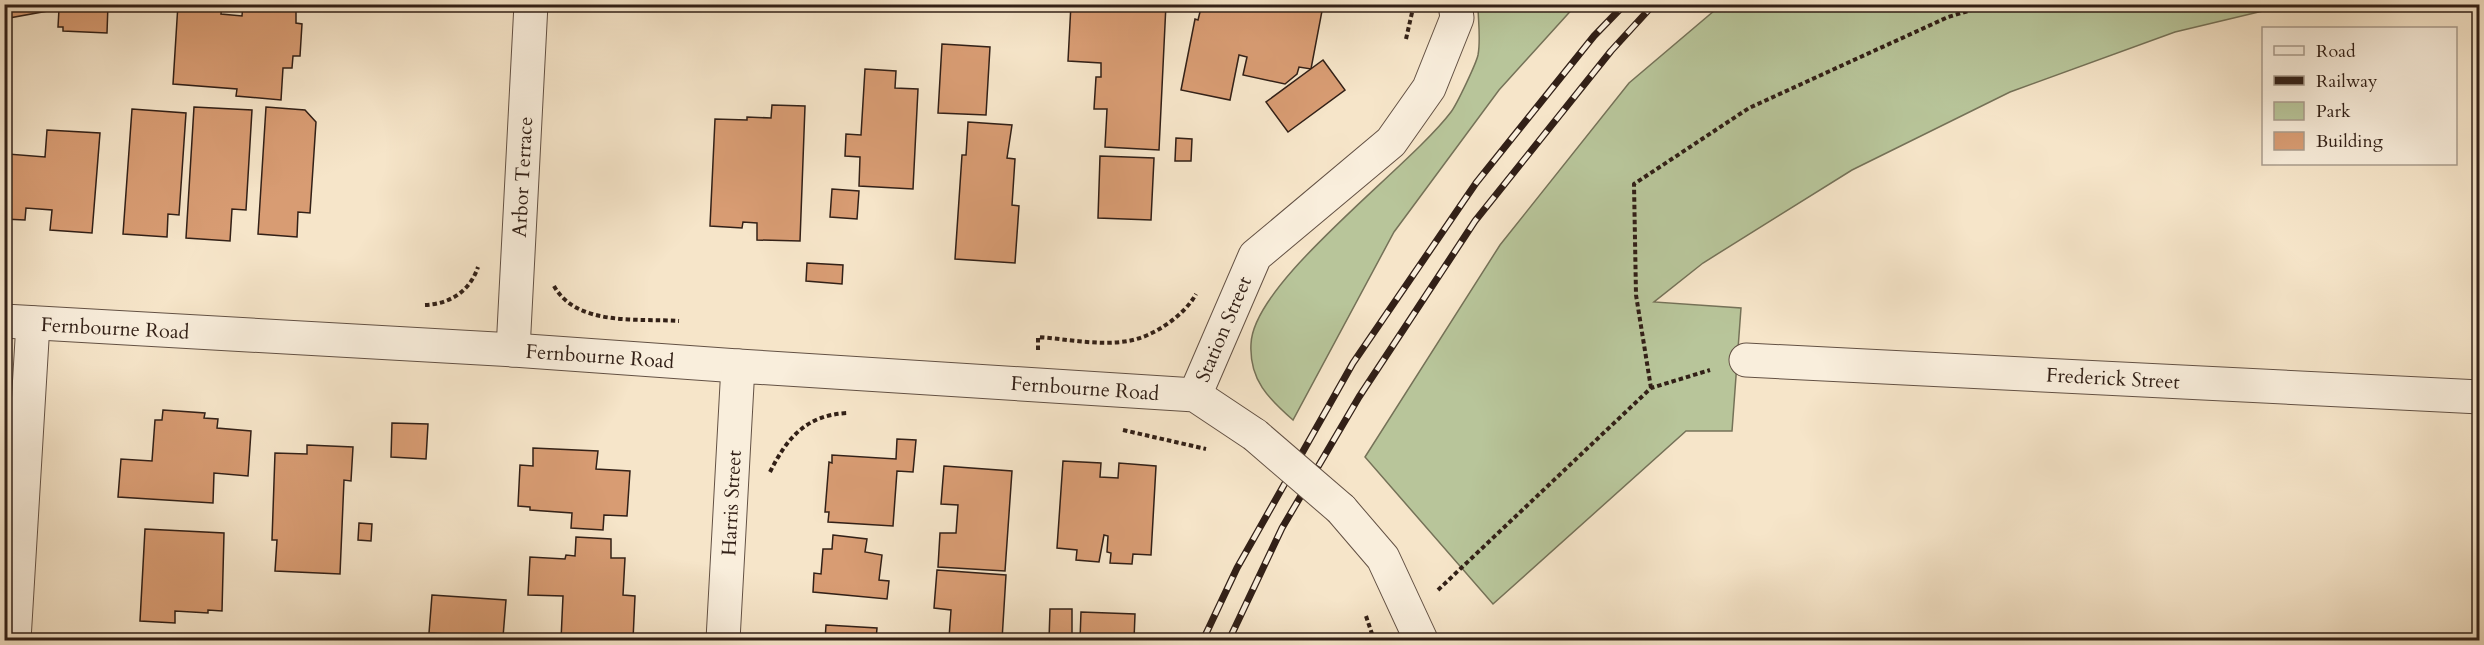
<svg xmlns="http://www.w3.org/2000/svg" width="2484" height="645" font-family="Cardo,serif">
<rect width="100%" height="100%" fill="#f6e5c9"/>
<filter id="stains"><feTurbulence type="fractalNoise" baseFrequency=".00333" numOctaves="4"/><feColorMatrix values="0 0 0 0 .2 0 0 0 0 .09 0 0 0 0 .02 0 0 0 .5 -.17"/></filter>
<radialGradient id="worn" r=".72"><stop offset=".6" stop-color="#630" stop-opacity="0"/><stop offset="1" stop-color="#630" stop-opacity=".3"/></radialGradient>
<g fill="#b8c59a" stroke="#757258" stroke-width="1.5">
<path d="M1478,5H1576L1499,90L1394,232L1293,420C1269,399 1249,380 1251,344C1253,281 1409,168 1451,112C1457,104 1476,64 1478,55C1481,39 1478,20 1478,5Z"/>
<polygon points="1721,5 2288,5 2175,32 2010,92 1852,170 1703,263 1654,302 1741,308 1732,431 1686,431 1493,604 1365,457 1500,245 1629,83"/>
</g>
<g fill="#d89c73" stroke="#322017" stroke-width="1.5">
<polygon points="10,4 108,4 107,33 63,31 63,27 58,27 59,9 9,18"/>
<polygon points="178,4 222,5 221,14 242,16 243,4 296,4 296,23 302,24 300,56 293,56 292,68 283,68 281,100 236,96 237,89 173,84"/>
<polygon points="1071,4 1166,4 1159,150 1105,147 1107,109 1094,109 1096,77 1101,77 1101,63 1068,61"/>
<polygon points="1202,4 1321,4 1320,10 1322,11 1311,69 1299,67 1297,74 1285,84 1243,75 1247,57 1239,55 1230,100 1181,90 1195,19 1198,20"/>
<polygon points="942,44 990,47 986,115 938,113"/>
<polygon points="1323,60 1345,90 1288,132 1266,102"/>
<polygon points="865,69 896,71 895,88 918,89 913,189 859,186 860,157 845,156 846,134 861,135"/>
<polygon points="772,105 805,106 800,241 757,240 757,223 743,222 742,228 710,226 715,119 747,120 747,117 771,118"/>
<polygon points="194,107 252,110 246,210 232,209 230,241 186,238"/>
<polygon points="266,107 305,110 316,122 310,213 298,212 297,237 258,234"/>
<polygon points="132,109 186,113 179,215 168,214 167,237 123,234"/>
<polygon points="968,122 1012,125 1007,158 1015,159 1012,205 1019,206 1015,263 955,259 962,155 966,155"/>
<polygon points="47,130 100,133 92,233 50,230 52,210 26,208 25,220 4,219 4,173 7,173 8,154 45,157"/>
<polygon points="1176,138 1192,139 1191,161 1175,161"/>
<polygon points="1100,156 1154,158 1151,220 1098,218"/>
<polygon points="832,189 859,191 857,219 830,217"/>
<polygon points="807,263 843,265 842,284 806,281"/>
<polygon points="163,410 205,413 204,418 218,419 217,428 251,431 248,476 214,473 213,503 118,497 121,459 152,461 155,420 162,420"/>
<polygon points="392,423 428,424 426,459 391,457"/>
<polygon points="897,439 916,440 913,472 897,471 893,526 828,522 829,512 825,512 829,462 832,463 832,455 896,459"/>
<polygon points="307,445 353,447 351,481 344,480 340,574 275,571 277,540 272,540 275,453 307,454"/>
<polygon points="533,448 598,451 596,469 630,471 627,516 604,515 603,530 571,528 572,513 530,510 530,507 518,506 520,465 533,466"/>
<polygon points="1063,461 1101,463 1100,477 1118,478 1119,463 1156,466 1151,555 1133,554 1132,564 1110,563 1111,553 1107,552 1108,536 1104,535 1099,562 1076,560 1077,550 1057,548"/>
<polygon points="944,466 1012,471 1005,571 938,567 940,533 956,533 958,505 941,504"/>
<polygon points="359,523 372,524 371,541 358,540"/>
<polygon points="145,529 224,533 222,611 208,610 208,613 175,611 175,623 140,621"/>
<polygon points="833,535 867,539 865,552 882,555 879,580 889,581 887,599 813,592 814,573 821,574 823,549 832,549"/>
<polygon points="576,537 611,539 611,558 625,558 623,595 635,596 633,640 561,640 563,596 528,595 530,557 565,559 566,555 575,556"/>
<polygon points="937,570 1006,575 1002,640 933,640 934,636 949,638 951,610 934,608"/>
<polygon points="432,595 506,600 503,637 429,633"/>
<polygon points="1050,609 1072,609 1072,640 1049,640"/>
<polygon points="1081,612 1135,614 1134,640 1080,640"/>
<polygon points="826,625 877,628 876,640 825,640"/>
</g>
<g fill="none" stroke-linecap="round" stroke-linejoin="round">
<g stroke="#635144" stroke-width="35">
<g id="minor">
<polyline points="4,321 513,350 738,366"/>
<polyline points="513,350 531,4"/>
<polyline points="1746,360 2480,397"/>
<polyline points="1195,395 1255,256 1391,142 1429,88 1457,18 1455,4"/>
<polyline points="14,640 33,323"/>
</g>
</g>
<g stroke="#635144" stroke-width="35">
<g id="tertiary">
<polyline points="1341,509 1383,558 1421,640"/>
<polyline points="723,640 738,366 1195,395 1255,435"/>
</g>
</g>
<g stroke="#322017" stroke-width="4" stroke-dasharray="4.5 3" stroke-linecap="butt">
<polyline points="1406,39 1414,4"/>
<path d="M554,286C577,327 639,318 679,321"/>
<path d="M425,305C450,304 470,291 478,267"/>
<path d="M1038,350V337C1067,339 1099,346 1128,341C1153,337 1184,316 1196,294"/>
<polyline points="1651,388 1636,295 1634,184 1749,108 1948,17 1992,4"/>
<polyline points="1123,430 1206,449"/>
<path d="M770,472C787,438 806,415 847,413"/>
<polyline points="1438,590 1651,388 1710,370"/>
<polyline points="1366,616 1374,640"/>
</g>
<use href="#minor" stroke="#f9eedc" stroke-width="33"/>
<use href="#tertiary" stroke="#f9eedc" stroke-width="33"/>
<g stroke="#322017" stroke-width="7">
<g id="rail">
<polyline points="1203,640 1237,568 1353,363 1476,183 1594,36 1625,4"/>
<polyline points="1229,640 1282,528 1359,397 1475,221 1611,51 1654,4"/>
</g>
</g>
<use href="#rail" stroke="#f9eedc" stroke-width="4.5" stroke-dasharray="14" stroke-linecap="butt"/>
<g stroke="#635144" stroke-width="35" stroke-linecap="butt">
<polyline id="tertiary-bridge" points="1255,435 1341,509"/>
</g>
<use href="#tertiary-bridge" stroke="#f9eedc" stroke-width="33"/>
</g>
<g text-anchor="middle" stroke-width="5" stroke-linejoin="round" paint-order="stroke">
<g font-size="20" fill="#322017" stroke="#f9eedc">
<text transform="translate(522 177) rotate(-87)" y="7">Arbor Terrace</text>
<text transform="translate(115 328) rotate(3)" y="7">Fernbourne Road</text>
<text transform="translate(1223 329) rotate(-67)" y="7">Station Street</text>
<text transform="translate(600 356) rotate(4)" y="7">Fernbourne Road</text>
<text transform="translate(2113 378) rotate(3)" y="7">Frederick Street</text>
<text transform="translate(1085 388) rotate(4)" y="7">Fernbourne Road</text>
<text transform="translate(731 503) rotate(-87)" y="7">Harris Street</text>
</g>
</g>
<rect width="2484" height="645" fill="none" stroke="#f6e5c9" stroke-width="24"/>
<rect x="6" y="6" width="2472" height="633" fill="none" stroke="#322017" stroke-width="3"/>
<rect x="12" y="12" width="2460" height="621" fill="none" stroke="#322017" stroke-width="1.5"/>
<rect x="2262" y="27" width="195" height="138" fill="#f9eedc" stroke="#a99c8d" stroke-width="1.5"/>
<rect x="2274" y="46" width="30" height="9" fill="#f9eedc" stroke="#a99c8d" stroke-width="1.5"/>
<text x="2316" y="57" font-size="18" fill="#322017">Road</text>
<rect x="2274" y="76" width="30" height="9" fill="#322017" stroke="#a99c8d" stroke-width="1.5"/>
<text x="2316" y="87" font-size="18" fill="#322017">Railway</text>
<rect x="2274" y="102" width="30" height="18" fill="#b8c59a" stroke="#a99c8d" stroke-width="1.5"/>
<text x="2316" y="117" font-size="18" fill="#322017">Park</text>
<rect x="2274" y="132" width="30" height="18" fill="#d89c73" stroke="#a99c8d" stroke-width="1.5"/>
<text x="2316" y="147" font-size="18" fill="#322017">Building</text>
<rect width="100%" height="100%" filter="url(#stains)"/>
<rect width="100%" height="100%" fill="url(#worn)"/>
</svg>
